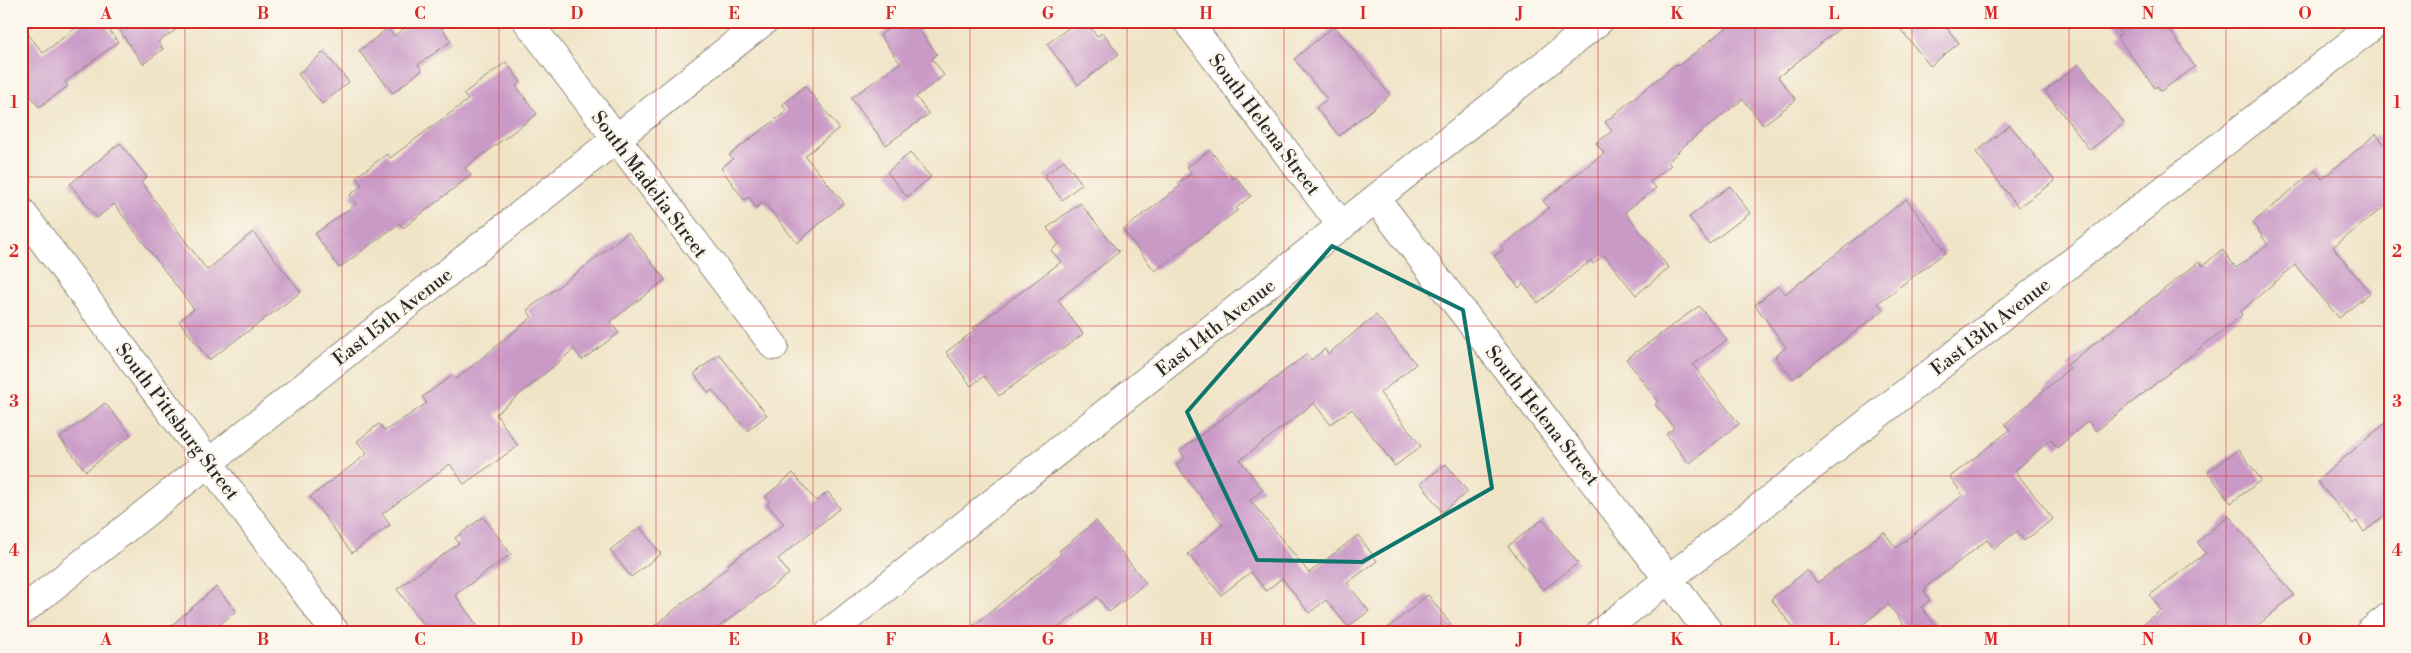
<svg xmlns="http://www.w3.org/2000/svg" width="2411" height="653" font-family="'Libre Bodoni',serif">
<rect width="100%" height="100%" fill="#fbf7ec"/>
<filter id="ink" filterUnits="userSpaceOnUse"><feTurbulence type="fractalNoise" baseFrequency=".02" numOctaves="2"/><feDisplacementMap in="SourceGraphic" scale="10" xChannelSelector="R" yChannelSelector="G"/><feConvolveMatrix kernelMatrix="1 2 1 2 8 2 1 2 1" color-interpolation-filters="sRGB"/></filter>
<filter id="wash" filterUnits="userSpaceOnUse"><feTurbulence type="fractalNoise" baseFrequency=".0096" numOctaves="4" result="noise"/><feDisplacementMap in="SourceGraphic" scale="20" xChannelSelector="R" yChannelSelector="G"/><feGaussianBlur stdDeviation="1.12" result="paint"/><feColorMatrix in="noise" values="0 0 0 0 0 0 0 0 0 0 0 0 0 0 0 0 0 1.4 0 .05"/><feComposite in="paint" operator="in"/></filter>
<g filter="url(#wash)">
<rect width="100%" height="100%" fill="#f0e4c7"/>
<g id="blocks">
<g fill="#ca9ac7">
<polygon points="85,21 102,21 118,42 65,82 68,86 39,107 21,83 21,25 43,53"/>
<polygon points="113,21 189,21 158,42 163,49 143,64"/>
<polygon points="414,21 437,21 451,41 418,65 422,70 393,93 359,51 388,28 394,36"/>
<polygon points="898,21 912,21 937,54 932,59 944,75 916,97 929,114 886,145 851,98 900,63 880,35"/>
<polygon points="1078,21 1086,21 1097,36 1103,33 1119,54 1078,85 1047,44"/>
<polygon points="1735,21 1849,21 1778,77 1796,100 1763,125 1743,99 1687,143 1668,162 1671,165 1650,182 1656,188 1625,212 1669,268 1636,295 1604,255 1593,264 1591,260 1538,303 1523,284 1519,288 1494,256 1503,250 1501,247 1549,208 1543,201 1604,153 1596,143 1612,131 1605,122 1676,64 1678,66"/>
<polygon points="1894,21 1941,21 1959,43 1930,66"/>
<polygon points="2111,21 2164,21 2195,67 2161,91 2157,86 2155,88 2117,37 2121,34"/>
<polygon points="1334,26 1390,95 1339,136 1316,108 1327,99 1294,59"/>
<polygon points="324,52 349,82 322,104 298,74"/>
<polygon points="506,62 521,82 516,86 537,114 465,168 471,175 425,211 403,228 400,223 339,268 315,234 356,204 350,195 362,185 356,177 387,154 390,158 468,100 463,94"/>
<polygon points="2079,64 2124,123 2090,150 2045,91"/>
<polygon points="805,86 839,128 805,156 844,203 797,243 764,202 756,208 749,197 744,200 721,168 733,159 729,155 787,111 782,105"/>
<polygon points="2010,125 2055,181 2018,207 1976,152"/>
<polygon points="2376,134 2390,151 2390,202 2333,247 2370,293 2339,318 2295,265 2240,312 2242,315 2096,431 2088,421 2057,448 2051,439 2015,471 2053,519 2024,541 2017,531 1994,549 1987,540 1926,587 1927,589 1924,591 1930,600 1921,607 1941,632 1909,632 1888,604 1854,632 1797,632 1771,599 1807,570 1817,583 1884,532 1896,548 1963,495 1950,477 2010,430 2005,424 2070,368 2067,365 2199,262 2203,266 2222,249 2236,268 2268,245 2253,223 2315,170 2322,179"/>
<polygon points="120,143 147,177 141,182 207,270 253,232 301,292 209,360 179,321 194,309 114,204 97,218 70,184"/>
<polygon points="1210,150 1233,179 1236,177 1251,196 1236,208 1238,210 1155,271 1123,230 1180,186 1178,183 1192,173 1187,167"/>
<polygon points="910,153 931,177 907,197 887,172"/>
<polygon points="1064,160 1082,184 1062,200 1044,176"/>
<polygon points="1730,186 1750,213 1709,244 1689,217"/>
<polygon points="1906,199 1946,252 1878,303 1884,310 1793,379 1775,356 1786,347 1755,305 1778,286 1785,294"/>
<polygon points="1080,203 1119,252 1058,300 1083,334 999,396 984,376 971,386 946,352 975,330 973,328 1061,262 1051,250 1059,244 1047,228"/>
<polygon points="628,232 665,280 610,322 619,333 582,360 574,349 496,414 518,446 464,484 450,464 382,514 390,525 352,553 310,497 367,454 357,441 379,424 385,431 427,403 422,397 453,375 456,379 532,317 527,310 591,262"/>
<polygon points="1699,306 1727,340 1693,365 1739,424 1689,464 1666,434 1674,428 1655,404 1658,402 1626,359"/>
<polygon points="1376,315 1416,364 1380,393 1421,446 1395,466 1352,409 1330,424 1314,403 1240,460 1263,490 1250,500 1309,573 1358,535 1377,561 1347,583 1369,611 1348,627 1326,600 1309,613 1282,578 1266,591 1251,572 1221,595 1188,554 1223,525 1176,465 1185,458 1180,451 1307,354 1311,360 1325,349 1328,354"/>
<polygon points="719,354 767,415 747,431 712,390 709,393 694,374"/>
<polygon points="105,403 131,435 86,471 60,438"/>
<polygon points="2390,419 2390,511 2364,532 2356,521 2353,524 2317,481"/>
<polygon points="2239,449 2261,480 2231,503 2208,472"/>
<polygon points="1446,464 1468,492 1442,512 1421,483"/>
<polygon points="793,473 816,501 828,492 840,508 778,559 789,574 712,632 647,632 729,566 728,564 784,524 767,504 770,501 766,496"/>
<polygon points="2229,516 2294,595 2250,632 2133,632 2161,610 2150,595 2206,553 2197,542"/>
<polygon points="483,517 511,554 455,595 482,632 429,632 397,589 459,543 455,538"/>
<polygon points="1543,519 1578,563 1543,590 1508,546"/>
<polygon points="1096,521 1146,583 1109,612 1097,597 1053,632 966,632 1061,554 1059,551"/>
<polygon points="640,527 661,554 631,577 610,550"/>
<polygon points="216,587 236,611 211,632 164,632"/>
<polygon points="1428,595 1457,632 1383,632"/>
</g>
</g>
</g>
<g filter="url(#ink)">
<use href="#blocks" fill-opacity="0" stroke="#8e8879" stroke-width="1"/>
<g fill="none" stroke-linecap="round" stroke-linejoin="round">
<g stroke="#8e8879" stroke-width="30">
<g id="minor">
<polyline points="527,21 774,346"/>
<polyline points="1187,21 1342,226"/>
<polyline points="1376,199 1709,632"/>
<polyline points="21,211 335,632"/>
<polyline points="21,612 764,21"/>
<polyline points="830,632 1599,21"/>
<polyline points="1601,632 2379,21"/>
<polyline points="2370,632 2390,616"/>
</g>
</g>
<use href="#minor" stroke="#fff" stroke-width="28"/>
</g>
</g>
<path fill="none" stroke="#0f766e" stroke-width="4" stroke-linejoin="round" d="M1332,246L1463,310L1492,488L1362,562L1257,560L1187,412Z"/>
<path fill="none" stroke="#d62828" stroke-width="1" stroke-opacity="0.55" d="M185,21V632M342,21V632M499,21V632M656,21V632M813,21V632M970,21V632M1127,21V632M1284,21V632M1441,21V632M1598,21V632M1755,21V632M1912,21V632M2069,21V632M2226,21V632M21,177H2390M21,326H2390M21,476H2390"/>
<g text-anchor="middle" stroke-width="5" stroke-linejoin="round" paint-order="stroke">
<g font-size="19" fill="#2b2b2b" stroke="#fbf7ec">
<text transform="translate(1265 124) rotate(53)" y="7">South Helena Street</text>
<text transform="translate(650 184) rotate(53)" y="7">South Madelia Street</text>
<text transform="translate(392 316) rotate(-38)" y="7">East 15th Avenue</text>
<text transform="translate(1990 326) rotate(-38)" y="7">East 13th Avenue</text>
<text transform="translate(1215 327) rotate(-38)" y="7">East 14th Avenue</text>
<text transform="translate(1543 415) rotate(52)" y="7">South Helena Street</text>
<text transform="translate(178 421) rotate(53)" y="7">South Pittsburg Street</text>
</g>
</g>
<rect width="2411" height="653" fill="none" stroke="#fbf7ec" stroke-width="55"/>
<rect x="28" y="28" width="2356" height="598" fill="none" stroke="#d62828" stroke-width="2"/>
<g font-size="16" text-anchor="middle" font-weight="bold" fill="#d62828">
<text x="106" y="19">A</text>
<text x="263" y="19">B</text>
<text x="420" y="19">C</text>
<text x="577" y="19">D</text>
<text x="734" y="19">E</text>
<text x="891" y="19">F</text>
<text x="1048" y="19">G</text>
<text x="1206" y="19">H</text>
<text x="1363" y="19">I</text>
<text x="1520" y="19">J</text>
<text x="1677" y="19">K</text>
<text x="1834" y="19">L</text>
<text x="1991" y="19">M</text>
<text x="2148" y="19">N</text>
<text x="2305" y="19">O</text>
<text x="14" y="108">1</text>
<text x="2397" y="108">1</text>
<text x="14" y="257">2</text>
<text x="2397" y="257">2</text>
<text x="14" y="407">3</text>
<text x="2397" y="407">3</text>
<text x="14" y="556">4</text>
<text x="2397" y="556">4</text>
<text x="106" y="645">A</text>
<text x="263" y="645">B</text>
<text x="420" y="645">C</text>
<text x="577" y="645">D</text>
<text x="734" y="645">E</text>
<text x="891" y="645">F</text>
<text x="1048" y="645">G</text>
<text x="1206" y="645">H</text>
<text x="1363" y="645">I</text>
<text x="1520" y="645">J</text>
<text x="1677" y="645">K</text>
<text x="1834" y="645">L</text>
<text x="1991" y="645">M</text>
<text x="2148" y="645">N</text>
<text x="2305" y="645">O</text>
</g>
</svg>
